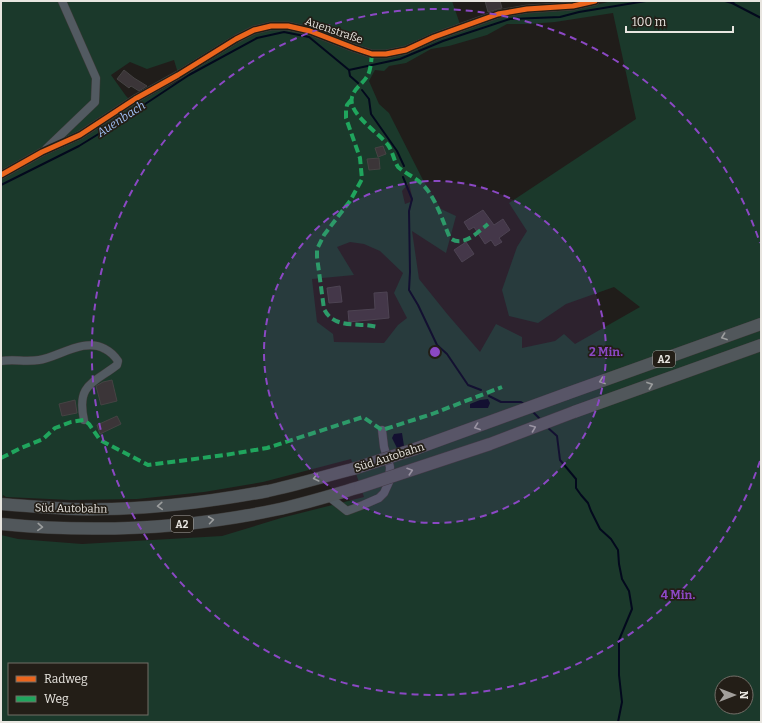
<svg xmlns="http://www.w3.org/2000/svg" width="762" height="723" font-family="Bitter,serif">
<rect width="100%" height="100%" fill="#201d1a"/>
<path fill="#1b392b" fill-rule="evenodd" d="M1,1H452L462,30L503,17L528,12L565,10L604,3L611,1H761V722H1V535L18,539L82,544L222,536L281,518L364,497L351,459L263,482L204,492L137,499L71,500L6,497L3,495L1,514ZM613,13L636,119L509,203L527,231L517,247L502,290L509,316L538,323L566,304L614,287L640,307L575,344L564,334L555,341L522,348V337L496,324L480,352L448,315L419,279L412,231L446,253L456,216L441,209L423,180L389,113L379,104L369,81L375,70L384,71L389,66L406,63L431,49L449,46L487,35L507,24H529L555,22ZM174,60L180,80L134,104L126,96L111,75L130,62L147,69ZM409,183L413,201L405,204L402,191ZM350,242L364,244L380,251L403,273L394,293L407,318L398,325L384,343L334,342L333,334L317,322L312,279L354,275L337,247ZM9,664H147V714H9ZM722,683H746V707H722Z"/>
<g fill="#03091d">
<polygon points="488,399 490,403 488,408 470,408 470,404 480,400"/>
<polygon points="402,433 404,446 397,448 392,438 394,434"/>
</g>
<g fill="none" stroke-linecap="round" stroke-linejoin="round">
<g stroke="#03091d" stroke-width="2">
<polyline points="725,1 732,3 735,1"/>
<polyline points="732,3 761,18"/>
<polyline points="349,70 350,76 358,83"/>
<polyline points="362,90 369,99 371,114 397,151 404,166"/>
<polyline points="403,177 412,199 409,211 410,272 409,290 418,305 437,345 447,354 468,385 481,390"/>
<polyline points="1,185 79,146 118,122 189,75 257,38 284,32 309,37 349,70 400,59 443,41 510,19 560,17 579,12 646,1"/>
<polyline points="489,396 501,402 521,402 524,404"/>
<polyline points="532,411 540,419"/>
<polyline points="547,427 557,436 560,460 576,479 576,488 581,495 588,503 591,511 600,529 611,539 618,550 619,564 622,579 629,591 632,609 619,640 619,675 622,702 618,722"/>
</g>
</g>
<g fill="#3b3538" stroke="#454343">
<polygon points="485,1 500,1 502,8 488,12"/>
<polygon points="124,70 134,78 147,86 139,91 131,86 129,88 117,79"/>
<polygon points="383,146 386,154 378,157 375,148"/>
<polygon points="379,158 380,169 369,170 367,159"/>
<polygon points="483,210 494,225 503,219 510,230 499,238 502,242 495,246 491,240 485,244 474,227 469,230 464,222"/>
<polygon points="466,242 474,254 462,262 454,250"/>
<polygon points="340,286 342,302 329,303 327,288"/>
<polygon points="387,292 389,318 349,322 348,311 375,309 374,293"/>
<polygon points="112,380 117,401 101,405 96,386 103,382"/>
<polygon points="75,400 77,413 62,416 59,404"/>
<polygon points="117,416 121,424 100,434 97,425"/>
</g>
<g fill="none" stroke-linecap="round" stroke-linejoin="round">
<g stroke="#3b3937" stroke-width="9">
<g id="minor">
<polyline points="46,149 95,102 96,78 62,1"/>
<polyline points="1,175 42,152 80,135 135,99 178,75 236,39 254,30 271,26 288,26 310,31 354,48 372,54 386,54 406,50 434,37 498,14 527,9 573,6 595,1"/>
<path d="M1,361C13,359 26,362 39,360C59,357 84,337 105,349C111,352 114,355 118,361L117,365C94,383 76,384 84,420"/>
<polyline points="328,496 347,511 363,505 379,498 384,493 389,482 390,467 384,447 382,430"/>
</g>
</g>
<g stroke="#3b3937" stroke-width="13">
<g id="highway">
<polyline points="566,394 761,324"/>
<polyline points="574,412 761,345"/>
<path d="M1,504C25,506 49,508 74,509C139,511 204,503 268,491C296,485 325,476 353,469"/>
<path d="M1,524C93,533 185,529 275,510C304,504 332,495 360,487"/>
</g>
</g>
<use href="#minor" stroke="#525a61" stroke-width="8"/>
<use href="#highway" stroke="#51575b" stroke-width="12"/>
<g stroke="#3b3937" stroke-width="13" stroke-linecap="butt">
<g id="highway-bridge">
<polyline points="353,469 415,449 566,394"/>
<polyline points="360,487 490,444 574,412"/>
</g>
</g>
<use href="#highway-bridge" stroke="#51575b" stroke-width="12"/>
<g stroke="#20a55d" stroke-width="4" stroke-dasharray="8 4" stroke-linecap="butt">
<path d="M372,54C371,61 371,72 366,78C362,84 354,89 352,97C347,113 379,133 388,145C393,152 394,161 398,167C405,173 414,177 421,183C435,195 443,222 450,238C463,248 478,232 488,224"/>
<path d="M351,100L347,105L346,110V118L360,158L362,179L350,201L324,235L317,249V257L324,309C332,325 348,324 363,325C368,325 373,326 378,327"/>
<polyline points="1,458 21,448 43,439 55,428 71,422 84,420 89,424 100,440 148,465 225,455 267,448 363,417 382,430 432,414 502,387"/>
</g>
<g stroke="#231e17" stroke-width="8">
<polyline id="cycleway" points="1,175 42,152 80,135 135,99 178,75 236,39 254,30 271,26 288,26 310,31 354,48 372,54 386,54 406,50 434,37 498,14 527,9 573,6 595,1"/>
</g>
<use href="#cycleway" stroke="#eb651d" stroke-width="5"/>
</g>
<defs><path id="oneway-chevron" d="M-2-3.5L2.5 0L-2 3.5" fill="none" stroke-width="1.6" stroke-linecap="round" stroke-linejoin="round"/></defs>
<g stroke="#9c9e9e">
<use href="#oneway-chevron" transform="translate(724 337) rotate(160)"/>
<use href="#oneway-chevron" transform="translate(602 381) rotate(160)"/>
<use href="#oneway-chevron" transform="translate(650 385) rotate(-20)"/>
<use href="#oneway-chevron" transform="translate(477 427) rotate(160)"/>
<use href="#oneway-chevron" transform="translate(533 428) rotate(-21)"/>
<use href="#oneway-chevron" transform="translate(410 471) rotate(-18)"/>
<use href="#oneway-chevron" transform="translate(316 478) rotate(166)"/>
<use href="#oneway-chevron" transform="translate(160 506) rotate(176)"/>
<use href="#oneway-chevron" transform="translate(211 520) rotate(-8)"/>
<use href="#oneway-chevron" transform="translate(40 527) rotate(3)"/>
</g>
<circle cx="435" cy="352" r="171" fill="#8b48c4" fill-opacity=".12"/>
<g fill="none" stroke="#8b48c4" stroke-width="2" stroke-dasharray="7 5">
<circle cx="435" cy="352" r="171"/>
<path d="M760 461A343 343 0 1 1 760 243"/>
</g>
<g text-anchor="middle" stroke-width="3.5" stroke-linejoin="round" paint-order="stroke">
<g fill="#231e17" stroke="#ada9a4" stroke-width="1">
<rect x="653" y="351" width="22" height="16" rx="3"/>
<rect x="171" y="516" width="22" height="16" rx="3"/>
</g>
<g font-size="10" font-weight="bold" fill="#e8e5e0">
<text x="664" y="363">A2</text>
<text x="182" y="528">A2</text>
</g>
<g font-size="11" fill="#e8e5e0" stroke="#231e17">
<text transform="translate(334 30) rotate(19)" y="4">Auenstraße</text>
<text transform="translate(389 457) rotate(-18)" y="4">Süd Autobahn</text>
<text transform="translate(71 508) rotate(1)" y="4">Süd Autobahn</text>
</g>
<g font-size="12" font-style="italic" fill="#9fbff3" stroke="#231e17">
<text transform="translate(121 119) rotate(-33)" y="4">Auenbach</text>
</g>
</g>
<circle cx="435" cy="352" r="6" fill="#8b48c4" stroke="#231e17" stroke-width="2"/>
<g font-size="12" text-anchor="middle" font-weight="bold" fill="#8b48c4" stroke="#231e17" stroke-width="3.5" stroke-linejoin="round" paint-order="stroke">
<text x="606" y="356">2 Min.</text>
<text x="678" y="599">4 Min.</text>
</g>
<rect width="762" height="723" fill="none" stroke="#e8e5e0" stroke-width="4"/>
<rect x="8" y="663" width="140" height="52" fill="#231e17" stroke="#726e67"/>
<rect x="16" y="676" width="20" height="6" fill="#eb651d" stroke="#726e67"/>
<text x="44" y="683" font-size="12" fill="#e8e5e0">Radweg</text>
<rect x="16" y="696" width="20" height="6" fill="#20a55d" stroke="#726e67"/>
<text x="44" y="703" font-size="12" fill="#e8e5e0">Weg</text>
<g transform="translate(734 695) rotate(90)"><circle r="19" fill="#231e17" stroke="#726e67"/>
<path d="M0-3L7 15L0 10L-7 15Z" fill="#a29f9b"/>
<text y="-6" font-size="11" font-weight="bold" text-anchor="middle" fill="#e8e5e0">N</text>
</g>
<path d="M626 26v6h107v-6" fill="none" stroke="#e8e5e0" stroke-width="2"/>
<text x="632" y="26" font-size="12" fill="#e8e5e0" stroke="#231e17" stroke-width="3" paint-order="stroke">100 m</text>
</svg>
